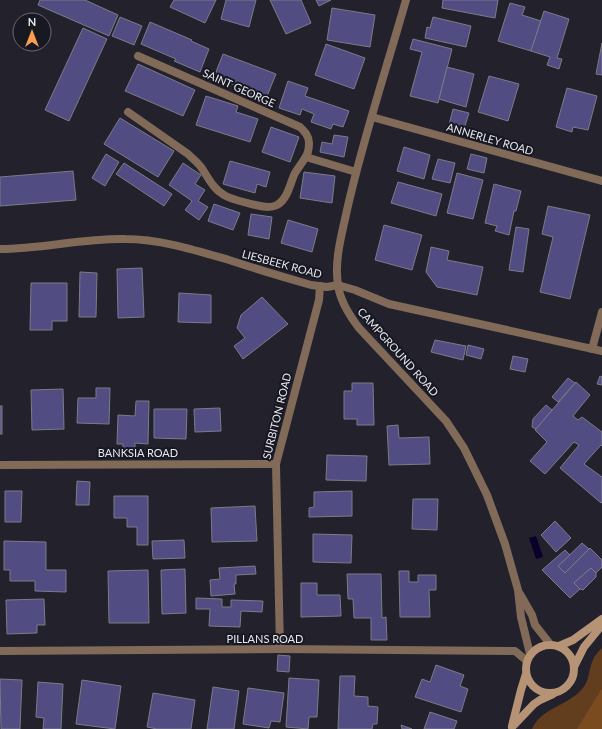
<svg xmlns="http://www.w3.org/2000/svg" width="602" height="729" font-family="Lato,sans-serif">
<rect width="100%" height="100%" fill="#22212c"/>
<path fill="#623e1e" d="M602,648V729H532C542,707 568,706 582,689C590,681 588,670 593,660C594,656 599,651 602,648Z"/>
<polygon fill="#7a4b1f" points="601,690 602,690 602,729 577,729"/>
<polygon fill="#0b002b" points="536,536 543,557 536,559 529,538"/>
<g fill="#514d83" stroke="#7b7b88">
<polygon points="40,0 85,0 118,15 109,36 38,5"/>
<polygon points="174,0 216,0 205,23 170,7"/>
<polygon points="226,0 256,0 249,27 221,19"/>
<polygon points="270,0 301,0 311,23 286,34"/>
<polygon points="316,0 331,0 319,6"/>
<polygon points="443,0 498,0 495,18 442,8"/>
<polygon points="510,3 525,7 522,15 541,21 531,51 498,41"/>
<polygon points="332,8 375,15 370,47 327,40"/>
<polygon points="544,11 569,19 557,58 562,59 559,69 547,65 550,57 531,51"/>
<polygon points="120,17 142,26 134,45 112,36"/>
<polygon points="433,17 471,26 466,47 425,38 427,27 430,28"/>
<polygon points="150,22 192,40 191,41 209,49 200,72 174,61 176,59 141,44"/>
<polygon points="83,28 107,39 69,121 45,110"/>
<polygon points="413,39 452,49 438,103 410,96 422,52 410,49"/>
<polygon points="602,43 602,75 596,74"/>
<polygon points="326,44 365,58 354,89 315,75"/>
<polygon points="223,54 276,74 265,101 244,93 245,89 214,77"/>
<polygon points="138,64 195,90 183,116 125,91"/>
<polygon points="447,67 474,74 466,107 439,99"/>
<polygon points="489,76 519,84 508,121 478,112"/>
<polygon points="288,81 308,88 305,96 349,111 343,127 333,124 331,129 311,122 314,114 302,109 300,115 279,108"/>
<polygon points="567,88 597,96 588,130 573,127 572,132 556,127"/>
<polygon points="206,96 238,106 236,112 258,119 250,142 196,125"/>
<polygon points="453,109 469,113 464,129 449,125"/>
<polygon points="120,118 174,151 158,177 104,144"/>
<polygon points="271,127 299,137 290,162 262,152"/>
<polygon points="334,135 348,137 344,157 320,152 322,142 332,144"/>
<polygon points="404,147 430,155 424,179 397,171"/>
<polygon points="106,154 119,162 105,186 92,178"/>
<polygon points="471,154 487,158 484,173 467,169"/>
<polygon points="438,159 455,163 450,183 432,179"/>
<polygon points="230,161 270,172 266,187 257,184 255,193 223,184"/>
<polygon points="124,163 172,194 164,206 116,174"/>
<polygon points="183,163 201,175 195,184 205,190 198,201 208,207 199,220 185,210 192,201 169,185"/>
<polygon points="73,171 76,200 0,206 0,177"/>
<polygon points="304,172 335,176 332,203 300,198"/>
<polygon points="457,173 483,180 473,219 447,213"/>
<polygon points="398,182 442,194 436,216 391,203"/>
<polygon points="494,184 521,191 516,211 514,211 509,235 495,231 497,226 485,223"/>
<polygon points="214,204 240,213 233,230 208,221"/>
<polygon points="548,206 590,215 570,299 540,292 553,237 542,234"/>
<polygon points="251,214 272,217 269,239 248,235"/>
<polygon points="288,220 318,229 312,252 281,243"/>
<polygon points="384,225 422,235 412,270 375,260"/>
<polygon points="516,227 529,229 523,272 509,270"/>
<polygon points="431,247 449,251 447,260 483,267 477,295 437,287 426,272"/>
<polygon points="142,268 144,317 118,318 117,269"/>
<polygon points="80,272 97,273 96,317 79,317"/>
<polygon points="31,283 67,283 67,321 52,321 52,330 30,330"/>
<polygon points="179,293 211,295 211,323 178,322"/>
<polygon points="262,297 288,324 243,359 234,346 245,338 237,328 241,315"/>
<polygon points="435,340 466,346 463,360 431,352"/>
<polygon points="468,345 484,349 481,359 466,355"/>
<polygon points="513,356 528,359 525,372 510,369"/>
<polygon points="600,376 602,377 602,385 597,384"/>
<polygon points="568,378 575,383 558,402 552,397"/>
<polygon points="576,382 590,395 573,416 578,420 582,417 602,432 602,446 601,445 584,464 602,477 602,502 601,503 560,468 579,445 574,442 545,474 530,461 547,442 535,430"/>
<polygon points="352,383 373,383 374,425 357,425 357,419 344,419 344,391 352,391"/>
<polygon points="96,388 110,388 109,424 77,423 78,398 96,398"/>
<polygon points="63,389 64,429 32,430 31,390"/>
<polygon points="136,401 149,401 148,444 135,443 135,453 123,452 123,444 117,444 118,415 135,416"/>
<polygon points="546,405 552,410 536,429 532,427 533,419"/>
<rect x="0" y="406" width="2" height="28"/>
<polygon points="220,408 221,431 195,432 194,409"/>
<polygon points="154,409 187,409 186,439 154,438"/>
<polygon points="398,425 399,438 429,437 430,464 389,465 387,426"/>
<polygon points="327,455 367,456 366,481 326,480"/>
<polygon points="77,481 90,482 89,505 76,505"/>
<polygon points="5,491 22,491 21,522 5,522"/>
<polygon points="352,491 352,516 309,517 309,508 314,507 314,492"/>
<polygon points="114,496 148,496 148,545 137,545 137,527 127,527 127,518 114,518"/>
<polygon points="413,499 438,499 437,530 412,529"/>
<polygon points="255,506 257,541 212,542 211,508"/>
<polygon points="555,521 571,538 556,552 541,535"/>
<polygon points="313,534 352,535 351,563 313,562"/>
<polygon points="184,540 185,558 153,559 152,541"/>
<polygon points="4,541 46,542 46,570 66,570 66,592 35,591 35,581 10,581 10,570 4,570"/>
<polygon points="582,543 589,549 565,573 558,566"/>
<polygon points="590,548 602,560 602,567 596,573 591,568 574,583 580,589 570,598 542,570 565,550 570,555 558,566 565,573"/>
<polygon points="255,566 256,574 236,575 236,584 234,584 235,594 211,596 210,580 220,579 219,568"/>
<polygon points="591,568 596,573 596,577 583,590 580,589 574,583"/>
<polygon points="185,569 186,613 162,614 161,570"/>
<polygon points="148,570 149,623 109,623 108,571"/>
<polygon points="399,571 409,571 409,582 418,582 418,575 436,575 436,590 429,590 430,617 400,617"/>
<polygon points="347,574 381,574 382,618 386,617 387,640 371,640 371,618 354,618 353,599 348,599"/>
<polygon points="301,583 317,583 317,595 340,595 341,616 301,617"/>
<polygon points="196,598 222,599 222,607 231,607 231,600 263,601 262,612 241,611 240,627 209,626 210,609 196,609"/>
<polygon points="44,599 45,625 37,625 37,633 7,634 6,600"/>
<polygon points="278,655 290,656 289,672 277,671"/>
<polygon points="436,665 464,675 460,686 468,689 461,712 415,697 422,679 430,682"/>
<polygon points="340,676 355,676 354,696 368,697 368,706 378,707 377,724 373,724 372,729 338,729"/>
<polygon points="289,678 319,680 317,717 309,717 308,729 286,727"/>
<polygon points="0,679 22,680 20,729 1,729"/>
<polygon points="82,680 121,686 115,729 76,724"/>
<polygon points="38,682 63,684 61,729 43,729 44,718 36,717"/>
<polygon points="213,687 239,691 234,729 207,729"/>
<polygon points="248,688 284,693 280,722 271,721 269,728 243,724"/>
<polygon points="153,693 195,700 191,729 157,729 147,727"/>
<polygon points="430,712 457,721 454,729 424,729"/>
<polygon points="401,725 412,729 402,729"/>
</g>
<g fill="none" stroke-linecap="round" stroke-linejoin="round">
<g stroke="#816a58" stroke-width="8">
<path d="M128,112L188,154C192,158 197,162 201,167C208,177 213,189 224,195C230,199 260,207 268,207C271,207 275,206 277,205C288,199 290,183 295,173C298,168 302,163 305,158C308,154 309,148 309,143C309,136 305,132 300,127L138,56"/>
<polyline points="306,157 356,172"/>
</g>
<g stroke="#816a58" stroke-width="8">
<path d="M406,0C386,70 363,139 347,210C342,234 334,260 338,285C340,301 349,315 359,328L446,421L464,448L487,495L505,544L518,590L521,617L530,654"/>
<polyline points="372,117 602,181"/>
<path d="M0,249C42,249 83,238 125,239C160,239 195,250 229,260C256,269 283,277 311,285L327,287L338,285L355,290L389,304L602,351"/>
<polyline points="592,349 602,312"/>
<polyline points="0,465 276,464"/>
<polyline points="520,594 532,615 535,625 550,644"/>
<polyline points="280,649 276,464 319,300 320,286"/>
<polyline points="0,651 280,649 515,651 527,661"/>
</g>
<g stroke="#b79376" stroke-width="8">
<circle cx="550" cy="669" r="24"/>
<polyline points="559,646 573,640 602,619"/>
<polyline points="574,667 584,647 602,625"/>
<polyline points="512,726 521,690 526,674"/>
<polyline points="512,727 534,704 540,700 553,694"/>
</g>
</g>
<g text-anchor="middle" stroke-width="4" stroke-linejoin="round" paint-order="stroke">
<g font-size="11" fill="#e8e8ef" stroke="#181822">
<text transform="translate(239 88) rotate(24)" y="4">SAINT GEORGE</text>
<text transform="translate(490 139) rotate(16)" y="4">ANNERLEY ROAD</text>
<text transform="translate(282 264) rotate(15)" y="4">LIESBEEK ROAD</text>
<text transform="translate(398 352) rotate(48)" y="4">CAMPGROUND ROAD</text>
<text transform="translate(277 416) rotate(-76)" y="4">SURBITON ROAD</text>
<text x="138" y="457">BANKSIA ROAD</text>
<text x="265" y="643">PILLANS ROAD</text>
</g>
</g>
<g transform="translate(32 32)"><circle r="19" fill="#181822" stroke="#6b6b74"/>
<path d="M0-3L7 15L0 10L-7 15Z" fill="#f99f4d"/>
<text y="-6" font-size="11" font-weight="bold" text-anchor="middle" fill="#e8e8ef">N</text>
</g>
</svg>
